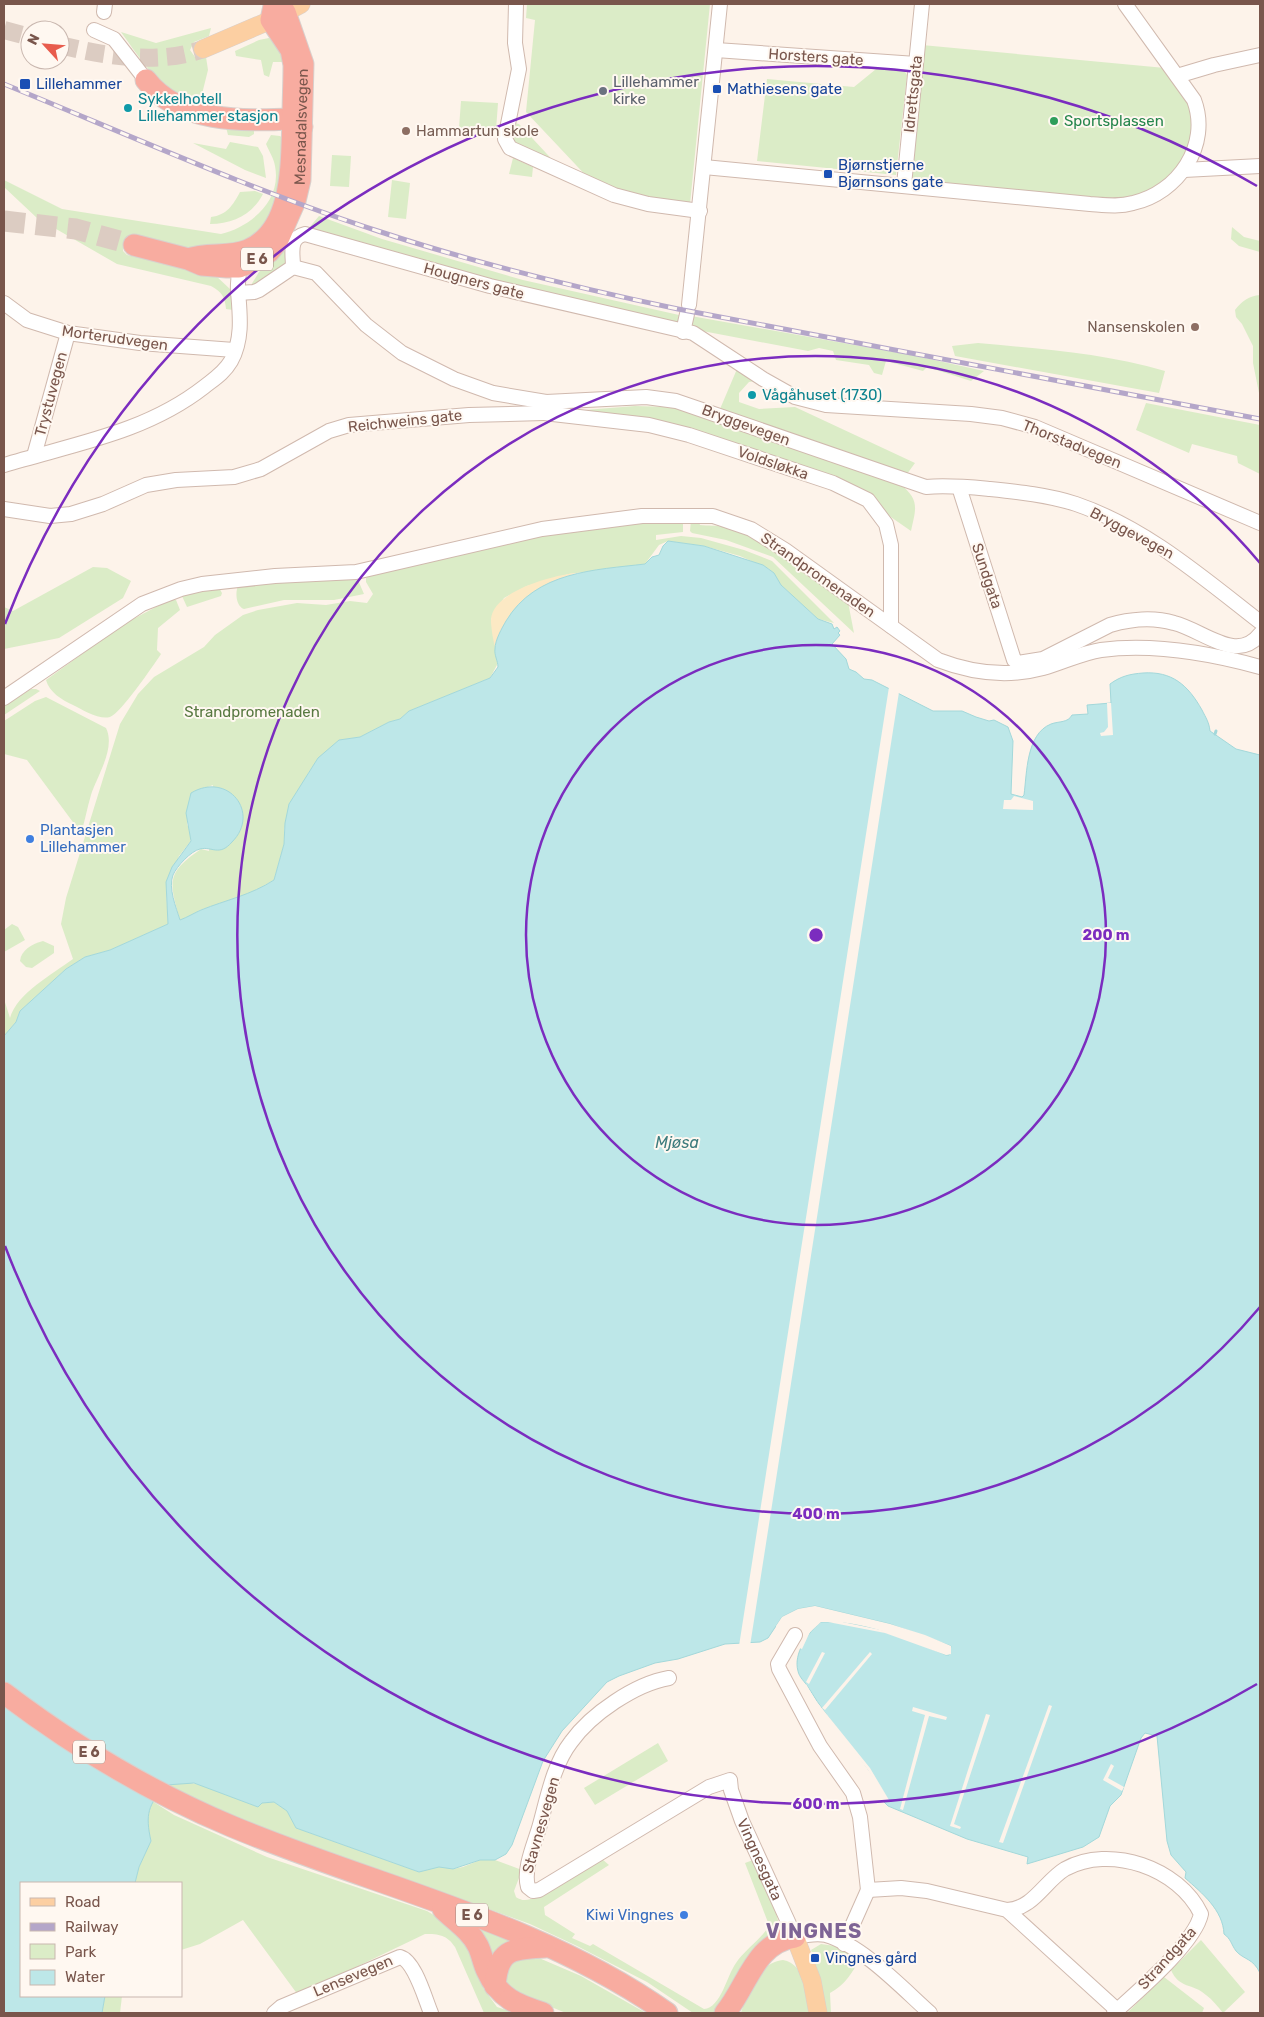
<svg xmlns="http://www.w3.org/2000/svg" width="1264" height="2017" font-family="Rubik,sans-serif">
<rect width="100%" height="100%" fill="#fdf3ea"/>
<g fill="#dbecc7">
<polygon points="527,4 710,4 690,204 662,203 592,182 526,112 535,20 526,18"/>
<path d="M211,28L209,36L194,42L190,50L195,57H206L208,70L199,106C163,95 142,61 121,32L156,43Z"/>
<polygon points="269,38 277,44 287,62 273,62 269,77 264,75 261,60 236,56 235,51 259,40"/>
<path d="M922,45L1165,68C1172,78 1182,89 1187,100C1204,135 1179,176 1147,193C1138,197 1124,198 1114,200L913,181L911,178Z"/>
<polygon points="881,65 902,67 907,75 896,175 757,161 767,79 854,87"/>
<polygon points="461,101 498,103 496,130 459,128"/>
<polygon points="514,123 519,124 560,168 512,141 512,127"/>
<polygon points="226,127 254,130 254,134 249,137 228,135"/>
<path d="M271,135L280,136L286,141L285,183L259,237L198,252L126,240L123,243V251L127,255L214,274L231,290L233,310L226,309C225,297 222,292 211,286L117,264L37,218L4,187V180L62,209L221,234C250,227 282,201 275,166C274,159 269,151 266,144Z"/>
<polygon points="230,142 258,147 263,156 266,178 245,170 193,143 226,149"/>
<polygon points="332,155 351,156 349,187 330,186"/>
<polygon points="513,158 533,167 532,177 509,174"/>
<polygon points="392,180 410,183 406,219 388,217"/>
<path d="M255,191L263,194C252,215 233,224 210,224L211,217C227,215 233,205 240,192Z"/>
<polygon points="319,216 382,239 523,280 679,315 677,327 461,272 308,229"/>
<polygon points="1232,227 1244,237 1260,241 1260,252 1239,246 1231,239"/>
<polygon points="288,244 286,266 257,284 251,285 259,272"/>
<path d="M1260,295V398L1253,363V346L1242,324L1236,317L1235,310C1242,301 1249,296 1260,295Z"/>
<polygon points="691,316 916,356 984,371 971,381 927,367 923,371 886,361 882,375 874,373 869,365 836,360 833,351 819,348 808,351 692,329"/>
<path d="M978,343C1041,349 1104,353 1165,371L1159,393L955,356L952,346Z"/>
<polygon points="737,369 755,381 749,382 739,393 739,402 759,409 795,407 915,463 907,474 720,409"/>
<polygon points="1146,403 1260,425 1260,474 1238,463 1237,456 1192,444 1189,453 1136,430"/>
<path d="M635,406L670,407L696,414L900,484C920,500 916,508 911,531L885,513L795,467L572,411Z"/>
<path d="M683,519V532L656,535V540L681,536L701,538L744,550L772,561L834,623L818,619L781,585L769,569L740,556L704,546L668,541L659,545L645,564L569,574L527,586L504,598L491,619L498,663L490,678L409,711L400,719L389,722L360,737L339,740L318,759L309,772L284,829V844L274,880L249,894L200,910L191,916L180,920C169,881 166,873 201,849L209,851L213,785L192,793L187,824L191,834L190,842L179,856L166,889L168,924L110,950L85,957L66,969L20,1011L16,1022L4,1036V999L10,1018C17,993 53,974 73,959L61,924L66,898L120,724L138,694L154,677L204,647L215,635L243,615L258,610L297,603L326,605L350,601L367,603L373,594L366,582V578L370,575L583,527Z"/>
<path d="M691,520L699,522L700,525C708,526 716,525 723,527C770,537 810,575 848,602L854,633L773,557L726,540L692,533L690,531Z"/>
<polygon points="93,567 107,568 131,581 123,598 59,638 4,649 4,607 13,611"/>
<path d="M351,578L358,580L364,594L334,600H284L244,609C236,606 235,593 238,586Z"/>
<polygon points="219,588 222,593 221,596 187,607 182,596"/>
<path d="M171,599L176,600L180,610L158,628L157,650L161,654C153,666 121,713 110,717C99,720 83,710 73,705C62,700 49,692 46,680L122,625Z"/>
<polygon points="31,689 36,689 40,691 4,715 4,705"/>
<path d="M46,697L106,728C116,748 97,776 91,795C87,808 85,821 81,833L27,760L4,754V721L35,701Z"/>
<polygon points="12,924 18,927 25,940 4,952 4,930"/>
<path d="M43,941L54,946V953L32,968L26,967L20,961C21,950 32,944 43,941Z"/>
<polygon points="658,1743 668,1761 595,1805 584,1788"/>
<path d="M184,1782L202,1785L258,1807L262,1803L274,1802L287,1811L296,1828L419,1872L439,1866L453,1869L463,1867L480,1860H495L522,1870L514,1891L516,1897C517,1898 522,1900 523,1900C538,1902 587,1867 602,1859L609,1865L544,1907L545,1915L575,1934L572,1938L590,1946L593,1944L704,2009C721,2008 727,1975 736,1963C744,1950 765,1936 769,1925L745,1863L753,1860L776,1912L779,1925L717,2013H693L647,1982L577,1946L530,1924L248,1823L166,1785Z"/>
<path d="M152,1801L174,1815L267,1857L427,1911L460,1931L474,1954L484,1989L497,2007L515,2013H484L455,1947C447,1935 439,1934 425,1934L298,1995L243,1920L200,1944L181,1950V1883H135L139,1867L151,1841L146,1822Z"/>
<polygon points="475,1923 522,1942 492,1963"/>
<path d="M1201,1940L1245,1992L1223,2013C1218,2007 1213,2000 1206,1995C1193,1983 1179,1989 1171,1970Z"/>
<path d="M821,1944L842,1947L860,1959C852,1973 845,1985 830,1993L831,2013H826L819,1975L811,1950Z"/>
<polygon points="532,1955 581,1976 646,2013 566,2013 507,1989 503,1963"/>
<path d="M783,1960C806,1964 807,1996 809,2013H741C747,1992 759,1962 783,1960Z"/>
<polygon points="1164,1977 1204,2008 1202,2013 1127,2013"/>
<polygon points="105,1996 122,1996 120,2013 102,2013"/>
</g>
<path fill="#fce9c4" d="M576,573C531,588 513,602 495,647C493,640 491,627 491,620C492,591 554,575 576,573Z"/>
<path fill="#bde7e8" stroke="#a3d8da" d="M668,541L704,546L763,565L774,573L781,585L818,619L832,624L834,629L837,627L840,631L838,633L840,635L832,644L846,659L849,669L856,672L864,679L872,680L933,711H962L976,717L989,721L994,720L1008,727L1013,741L1011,794L1022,797L1024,795C1027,773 1026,734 1051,724C1059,721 1068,723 1072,715L1088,714L1087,705L1111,703L1110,684C1121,676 1130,674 1143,673C1172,671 1188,685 1202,710C1206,718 1209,722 1210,731L1236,749L1260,755V1973C1253,1958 1244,1960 1236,1951C1231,1944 1231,1939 1224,1934C1223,1910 1202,1893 1185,1878L1186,1872L1171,1855L1167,1841L1157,1736L1145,1733L1141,1738L1121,1795L1110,1806L1099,1837L1083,1847L1027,1864L1028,1857L967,1839L888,1806L884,1802L888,1800C865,1759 832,1727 808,1687C805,1682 799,1677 798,1671C793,1654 808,1632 821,1622C860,1620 911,1640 946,1655H949L951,1646L890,1624L815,1606L798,1609L782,1617L768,1638L760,1642L725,1644L678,1659L655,1663L619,1676L607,1682L562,1731L543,1761L512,1845L506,1854L495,1860H480L453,1869L439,1867L419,1872L296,1828L287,1811L274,1802L262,1803L258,1807L194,1783L166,1785C148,1805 145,1814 151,1841L139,1867L135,1883H21V1996H105L102,2013H4V1036L16,1022L20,1011L66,969L85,957L110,950L168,924L166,882L172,867L191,841L186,813L191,793C228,771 261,813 232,842C219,857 212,846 200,849C191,851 177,866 173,875C168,888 176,907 180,920C188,917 194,913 201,910C226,900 251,895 274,880L284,844L285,823L289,804L318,758L339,740L360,737L389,722L400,719L409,711L490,678L498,667C498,661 494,655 495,649C495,640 502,628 506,621C536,571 595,570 645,564L652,557L659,555L663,546Z"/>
<g fill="#fdf3ea">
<polygon points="889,687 899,692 750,1646 739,1646"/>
<polygon points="1107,703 1111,703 1113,735 1101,736 1100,733 1104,732 1108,727"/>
<polygon points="1014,796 1033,801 1033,810 1003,809 1004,800 1011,800"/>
<polygon points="815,1606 890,1624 925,1635 951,1646 951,1654 946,1655 885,1633 828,1622 821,1622 810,1632 802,1649 799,1648 808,1630 820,1620 828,1619 886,1631 949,1652 949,1648 890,1626 815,1609 799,1611 784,1619 776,1630 776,1626 782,1617 798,1609"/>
<polygon points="822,1652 825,1653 809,1684 806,1682"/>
<polygon points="870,1652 872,1654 825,1710 822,1708"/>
<polygon points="806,1684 816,1701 870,1768 889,1800 882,1802 885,1799 868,1770 814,1703 804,1686"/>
<polygon points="1049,1705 1052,1706 1003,1843 999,1842"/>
<polygon points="913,1707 947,1717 946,1720 929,1716 903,1810 900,1809 925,1715 912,1711"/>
<polygon points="986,1714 990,1715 954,1824 961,1827 960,1829 950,1826"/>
<polygon points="1111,1764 1114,1766 1108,1778 1124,1787 1122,1791 1103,1780"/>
</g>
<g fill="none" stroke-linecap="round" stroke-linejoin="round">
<polyline stroke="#a3d8da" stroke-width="3" points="1215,734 1216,731"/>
<g stroke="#dcccc2" stroke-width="18" stroke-dasharray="18 9" stroke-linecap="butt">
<polyline points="4,30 30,37"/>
<path d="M60,45C104,56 160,65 203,49"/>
</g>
<polyline stroke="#dcccc2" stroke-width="21" stroke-dasharray="21 11" stroke-linecap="butt" points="4,221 76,229 134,245"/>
<g stroke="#d0b9ae" stroke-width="16">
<g id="minor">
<polyline points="516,4 515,43 519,69 505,139 510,148 614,195 648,204 700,211"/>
<polyline points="104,12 105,4"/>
<polyline points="94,30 114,39 146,80"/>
<polyline points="716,50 916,64"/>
<polyline points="1177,76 1214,65 1260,55"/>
<path d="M704,167L1090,204C1105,205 1119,207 1133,203C1178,193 1211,145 1194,100L1125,4"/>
<polyline points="1184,170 1260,166"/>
<polyline points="904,185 922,4"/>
<path d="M293,267C293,253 288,238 305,234L490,286L693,333L763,379L795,397L826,405L971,414L1002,418L1035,427L1260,523"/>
<path d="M238,293L254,292L259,290L293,267L316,273L366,325L402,353L454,379L493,393L546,402L646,397L676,401L926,487C948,485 968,487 990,489C1019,492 1048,495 1076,504C1146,528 1202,577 1260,622"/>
<polyline points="4,303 27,320 68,333 140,343 234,350"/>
<polyline points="689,305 720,4"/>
<polyline points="683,332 687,314"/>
<polyline points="544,413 649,425 689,435 833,483 868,500 886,524 891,545 891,626"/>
<polyline points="34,456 68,333"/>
<path d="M4,465C73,444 145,433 204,387C214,379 224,373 231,361C243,339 240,315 238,291C237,281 241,271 237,261"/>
<path d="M959,487L1014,660L1018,663L1043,659L1110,625C1130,619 1154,617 1174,623C1203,630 1237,664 1260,634"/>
<polyline points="4,509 50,516 71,514 103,504 146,485 176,480 234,477 261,469 329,431 349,425 469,415 544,413 546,402"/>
<path d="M4,698L142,604L181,589L202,584L275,576L356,572L542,529L642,516H713L751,529L785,550L938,660C972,673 1006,678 1043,668C1062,663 1081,653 1101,650C1154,643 1209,653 1260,667"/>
<polyline points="795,1635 778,1664 779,1669 820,1746 853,1793 860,1817 868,1890 901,1888 927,1891 1007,1910 1117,2010"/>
<path id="s1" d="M669,1678C635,1684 591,1714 571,1742C553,1765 547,1800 539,1828C534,1845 523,1869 528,1887L533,1891L539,1890L709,1787L730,1780L731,1790L742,1821L795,1937C805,1935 816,1933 826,1935C863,1946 902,1988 930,2013"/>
<path d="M1007,1910C1033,1909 1045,1881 1065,1869C1110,1844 1179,1868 1201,1914C1195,1943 1137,1992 1114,2013"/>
<polyline points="844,1944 868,1890"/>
<path d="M274,2013L281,2007L400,1957C415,1961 425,1999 431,2013"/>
</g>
</g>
<g stroke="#d9d0cd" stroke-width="19">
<g id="major">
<polyline points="203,49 271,20 301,4"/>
<polyline points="795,1937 812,1981 818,2013"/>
</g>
</g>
<g stroke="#d9d0cd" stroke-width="23">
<g id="highway">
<path d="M146,80C179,123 243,121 293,119L302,127"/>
<path id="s2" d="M134,245L188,259L202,265L227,267H239L251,262L269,252L277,242L295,201L300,180L303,64L285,12L274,6L271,20L291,50L294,65C294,83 293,101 293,119C291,160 295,230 248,250C229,258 208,252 188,259"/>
<path d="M4,1693C74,1746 150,1792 231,1826C376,1887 537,1921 667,2013"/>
<path d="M443,1909C455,1921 470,1930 478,1946C482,1954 483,1963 487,1971C499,1998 517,2005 543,2013"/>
<path d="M495,1986C498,1948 512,1949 545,1947"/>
<path d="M725,2013C747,1987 755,1942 795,1937"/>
</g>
</g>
<use href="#minor" stroke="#fff" stroke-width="14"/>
<use href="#major" stroke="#fccfa2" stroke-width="18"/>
<use href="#highway" stroke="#f8aca0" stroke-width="21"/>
<g stroke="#b4a6c9" stroke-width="5">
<path id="rail" d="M4,84C129,135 253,191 381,232C478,264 578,288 678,309L1260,419"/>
</g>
<use href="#rail" stroke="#fff8f1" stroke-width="3" stroke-dasharray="9" stroke-linecap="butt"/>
</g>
<g fill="none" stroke="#7b2cbf" stroke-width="2.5">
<circle cx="816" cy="935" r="290"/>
<path d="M1260 1307A579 579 0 1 1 1260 563"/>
<path d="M1257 1684A869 869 0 0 1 5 1246M5 624A869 869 0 0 1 1257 186"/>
</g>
<g fill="#1a4fb4" stroke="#fff8f1" stroke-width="2">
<rect x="19" y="78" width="12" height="12" rx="2.5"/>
<rect x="712" y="84" width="10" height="10" rx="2.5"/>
<rect x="823" y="169" width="10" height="10" rx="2.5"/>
<rect x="810" y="1953" width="10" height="10" rx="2.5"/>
</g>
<circle fill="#6b7280" stroke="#fff8f1" stroke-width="2" cx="603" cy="91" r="5"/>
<g fill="#0f9aa8" stroke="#fff8f1" stroke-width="2">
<circle cx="128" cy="108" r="5"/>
<circle cx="752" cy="395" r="5"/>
</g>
<circle fill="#2e9e5b" stroke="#fff8f1" stroke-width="2" cx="1054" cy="121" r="5"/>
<g fill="#8d6e63" stroke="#fff8f1" stroke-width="2">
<circle cx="406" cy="131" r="5"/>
<circle cx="1195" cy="327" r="5"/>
</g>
<g fill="#3f7fe0" stroke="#fff8f1" stroke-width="2">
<circle cx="30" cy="839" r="5"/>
<circle cx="684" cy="1915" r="5"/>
</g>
<g text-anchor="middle" stroke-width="4" stroke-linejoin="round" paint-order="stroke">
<g fill="#fff8f1" stroke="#a1877e" stroke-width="1">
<rect x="241" y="247.5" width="32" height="23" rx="4"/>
<rect x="73" y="1740.5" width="32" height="23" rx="4"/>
<rect x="456" y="1903.5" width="32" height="23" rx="4"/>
</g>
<g font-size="14" font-weight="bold" fill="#79564c">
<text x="257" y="264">E 6</text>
<text x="89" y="1757">E 6</text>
<text x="472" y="1920">E 6</text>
</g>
<g font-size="15" fill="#79564c" stroke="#fff8f1">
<text transform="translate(816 57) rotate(4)" y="5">Horsters gate</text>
<text transform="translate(913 94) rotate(-84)" y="5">Idrettsgata</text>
<text dy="5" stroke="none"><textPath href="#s2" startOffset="274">Mesnadalsvegen</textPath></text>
<text transform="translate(474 281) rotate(15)" y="5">Hougners gate</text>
<text transform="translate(115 338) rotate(8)" y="5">Morterudvegen</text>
<text transform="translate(51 394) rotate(-75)" y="5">Trystuvegen</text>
<text transform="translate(405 421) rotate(-6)" y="5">Reichweins gate</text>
<text transform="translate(746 425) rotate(20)" y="5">Bryggevegen</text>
<text transform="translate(1072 444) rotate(22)" y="5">Thorstadvegen</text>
<text transform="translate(773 463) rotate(19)" y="5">Voldsløkka</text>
<text transform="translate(1132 533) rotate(28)" y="5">Bryggevegen</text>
<text transform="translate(818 575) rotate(35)" y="5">Strandpromenaden</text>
<text transform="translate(987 576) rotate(72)" y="5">Sundgata</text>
<text transform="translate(541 1825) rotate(-74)" y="5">Stavnesvegen</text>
<text dy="5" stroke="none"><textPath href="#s1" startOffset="591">Vingnesgata</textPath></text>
<text transform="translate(1167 1958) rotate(-48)" y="5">Strandgata</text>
<text transform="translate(353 1976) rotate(-23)" y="5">Lensevegen</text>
</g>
<g font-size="15" fill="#5b616d" stroke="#fff8f1" text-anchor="start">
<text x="613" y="87">Lillehammer<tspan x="613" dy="17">kirke</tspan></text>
</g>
<g font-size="15" fill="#164399" stroke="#fff8f1" text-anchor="start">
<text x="36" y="89">Lillehammer</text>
<text x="727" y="94">Mathiesens gate</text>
<text x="838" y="170">Bjørnstjerne<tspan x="838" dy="17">Bjørnsons gate</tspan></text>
<text x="825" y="1963">Vingnes gård</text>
</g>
<g font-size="15" fill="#0d838f" stroke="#fff8f1" text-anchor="start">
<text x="138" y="104">Sykkelhotell<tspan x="138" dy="17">Lillehammer stasjon</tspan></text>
<text x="762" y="400">Vågåhuset (1730)</text>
</g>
<g font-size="15" fill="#27864d" stroke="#fff8f1" text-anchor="start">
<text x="1064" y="126">Sportsplassen</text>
</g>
<g font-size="15" fill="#785e54" stroke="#fff8f1" text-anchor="start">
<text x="416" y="136">Hammartun skole</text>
<text x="1185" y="332" text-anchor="end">Nansenskolen</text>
</g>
<g font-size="15" fill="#587941" stroke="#fff8f1">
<text x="252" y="717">Strandpromenaden</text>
</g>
<g font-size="15" fill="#366cbe" stroke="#fff8f1" text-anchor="start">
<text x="40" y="835">Plantasjen<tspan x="40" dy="17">Lillehammer</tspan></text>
<text x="674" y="1920" text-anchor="end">Kiwi Vingnes</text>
</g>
<g font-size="16" font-style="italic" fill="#3e7c7e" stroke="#fff8f1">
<text x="677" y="1148">Mjøsa</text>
</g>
<g font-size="20" font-weight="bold" letter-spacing="1" fill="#7e6495" stroke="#fff8f1">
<text x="814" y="1938">VINGNES</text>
</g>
</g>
<circle cx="816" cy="935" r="8" fill="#7b2cbf" stroke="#fff8f1" stroke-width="2.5"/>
<g font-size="15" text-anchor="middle" font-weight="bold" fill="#7b2cbf" stroke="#fff8f1" stroke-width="4" stroke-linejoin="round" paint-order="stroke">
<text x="1106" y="940">200 m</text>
<text x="816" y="1519">400 m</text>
<text x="816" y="1809">600 m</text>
</g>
<rect width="1264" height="2017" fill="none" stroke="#79564c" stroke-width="10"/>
<rect x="20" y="1882" width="162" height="115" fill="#fff8f1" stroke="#c9b7af"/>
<rect x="30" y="1898" width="25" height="8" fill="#fccfa2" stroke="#c9b7af"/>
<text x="65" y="1907" font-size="15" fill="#79564c">Road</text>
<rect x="30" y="1923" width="25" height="8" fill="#b4a6c9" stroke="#c9b7af"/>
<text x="65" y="1932" font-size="15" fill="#79564c">Railway</text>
<rect x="30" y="1944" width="25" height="15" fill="#dbecc7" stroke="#c9b7af"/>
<text x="65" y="1957" font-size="15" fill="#79564c">Park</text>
<rect x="30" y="1970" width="25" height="15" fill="#bde7e8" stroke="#c9b7af"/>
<text x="65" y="1982" font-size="15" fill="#79564c">Water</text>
<g transform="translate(45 45) rotate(296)"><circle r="24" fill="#fff8f1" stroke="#c9b7af"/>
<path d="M0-4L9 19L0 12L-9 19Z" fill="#e85c4d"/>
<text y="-8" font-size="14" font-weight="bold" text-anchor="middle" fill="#79564c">N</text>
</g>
</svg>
